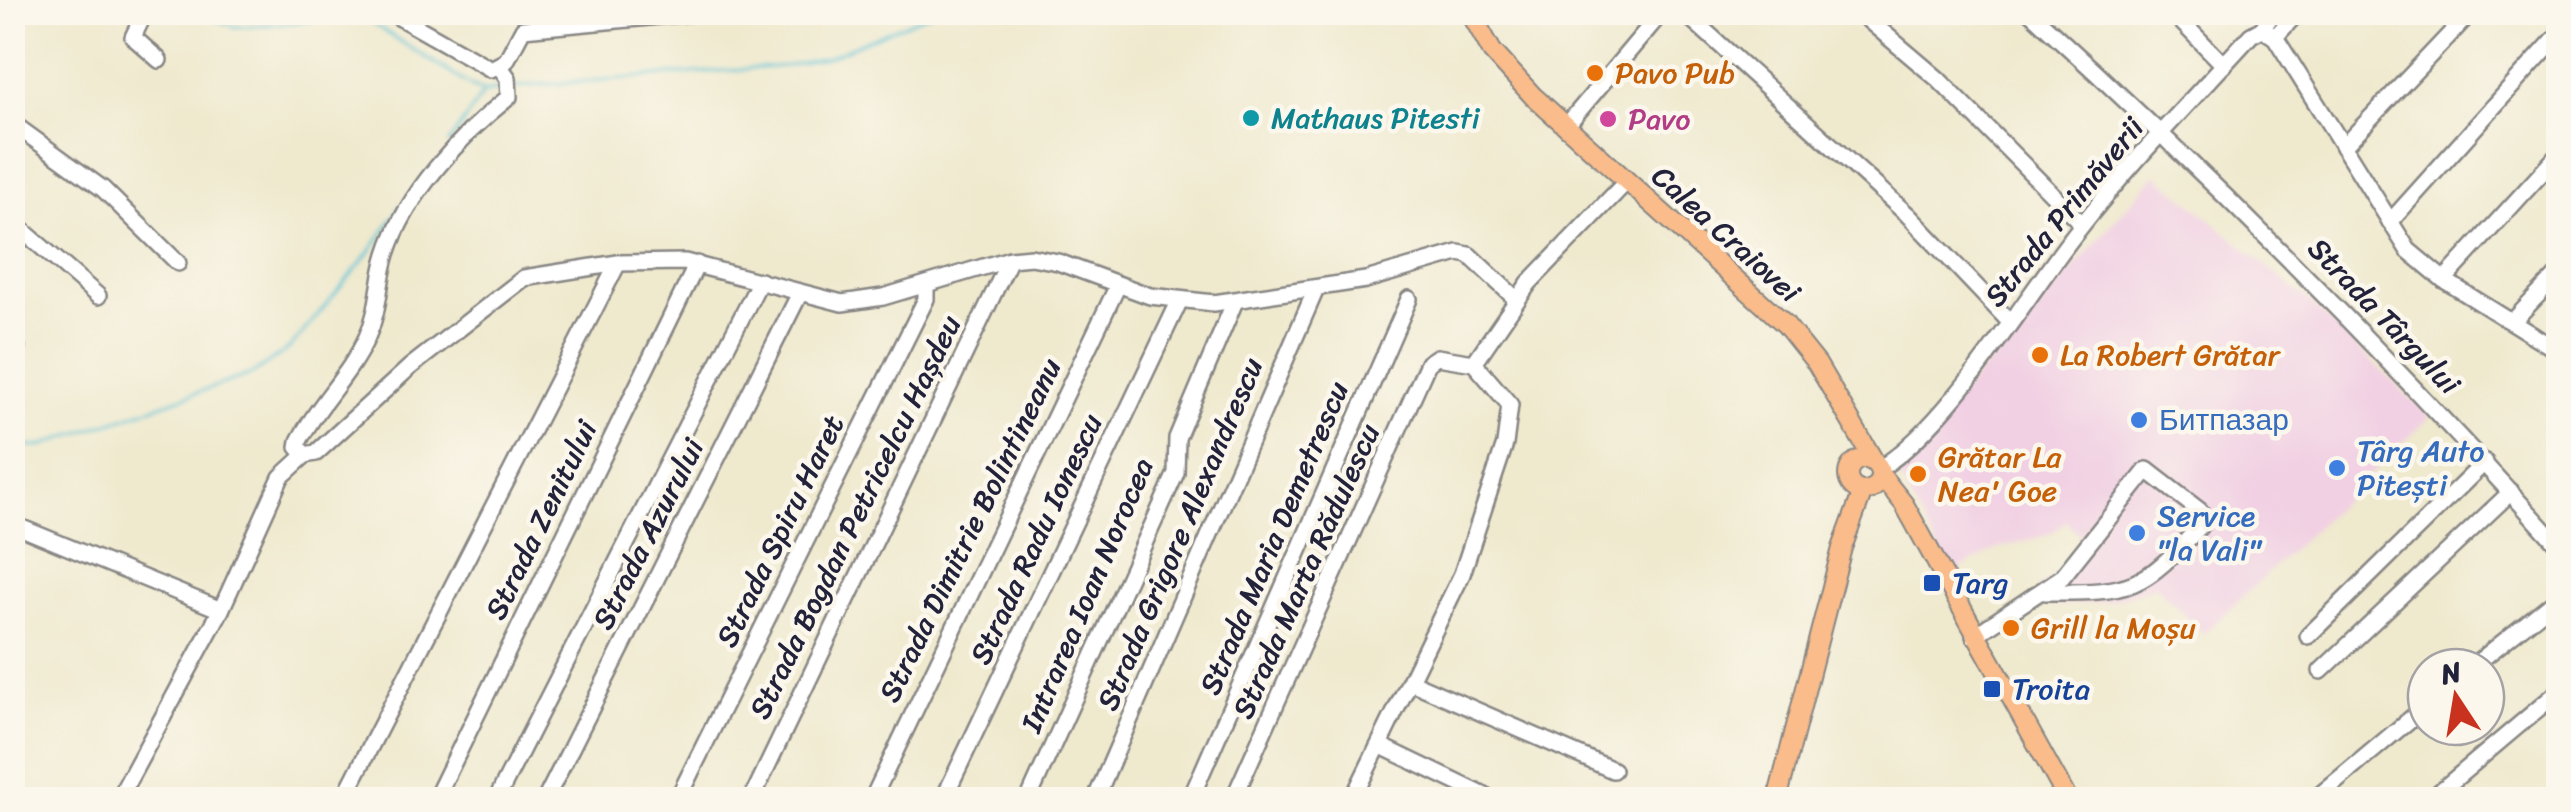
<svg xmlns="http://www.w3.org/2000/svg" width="2571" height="812" font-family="Sriracha,sans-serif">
<rect width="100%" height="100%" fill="#fbf7ec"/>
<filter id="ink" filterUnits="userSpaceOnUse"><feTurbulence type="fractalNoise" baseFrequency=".01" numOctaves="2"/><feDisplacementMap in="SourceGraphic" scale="20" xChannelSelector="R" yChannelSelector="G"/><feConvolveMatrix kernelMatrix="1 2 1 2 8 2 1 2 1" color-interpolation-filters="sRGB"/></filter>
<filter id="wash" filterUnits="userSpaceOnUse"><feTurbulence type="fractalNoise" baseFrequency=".0048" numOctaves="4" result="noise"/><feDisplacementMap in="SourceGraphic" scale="40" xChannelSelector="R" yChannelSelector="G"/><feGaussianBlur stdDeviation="2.25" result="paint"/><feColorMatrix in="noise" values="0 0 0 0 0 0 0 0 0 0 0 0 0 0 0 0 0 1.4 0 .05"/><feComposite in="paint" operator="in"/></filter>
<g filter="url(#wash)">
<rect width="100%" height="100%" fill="#efe9ce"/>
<polygon fill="#f1d0e3" points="2156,174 2313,305 2430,417 2204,634 2156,586 2105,602 2049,607 2037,589 2064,568 2085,541 2066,521 2050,534 1997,549 1951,574 1895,469"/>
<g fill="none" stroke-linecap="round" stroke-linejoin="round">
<g stroke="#59c1d6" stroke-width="2.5">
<polyline points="354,12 471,86 484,92 500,89"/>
<polyline points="202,14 235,27 311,21 345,12"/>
<polyline points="513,87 786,66 826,58 933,12"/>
<polyline points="448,144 484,92"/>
<polyline points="12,445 38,447 254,373 292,346 369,253 401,206"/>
</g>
</g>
</g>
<g filter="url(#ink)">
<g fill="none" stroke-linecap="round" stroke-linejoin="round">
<g stroke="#888684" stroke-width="20">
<g id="minor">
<polyline points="145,12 133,37 159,60"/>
<polyline points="390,12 491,69 506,61 523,29 702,12"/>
<polyline points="1684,12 1908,215 2010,322"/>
<polyline points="1859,12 1938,79 2082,224"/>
<path d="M2030,12C2216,181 2391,358 2558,545"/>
<polyline points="2172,12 2224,65"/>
<polyline points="2262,29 2274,12"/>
<polyline points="2275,37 2408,250 2444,280 2558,351"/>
<path d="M500,67L508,78L509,97C460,136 406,194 387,254C378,282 380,309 367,337C350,375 318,404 299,441L298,447L305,455L316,453L410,367L524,278L618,263L685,262L842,303L883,297L1010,259L1031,257L1058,262L1150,296L1214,303L1366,280L1458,253L1469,255L1516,299"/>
<polyline points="12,123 103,189 178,263"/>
<polyline points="1566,126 1662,12"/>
<polyline points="2343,147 2471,12"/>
<polyline points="12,221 98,296"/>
<polyline points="2390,222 2558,35"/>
<polyline points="2444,280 2558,155"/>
<polyline points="2513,321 2558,274"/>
<polyline points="12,344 17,347"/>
<path d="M1879,469C1950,425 2024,298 2078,230C2131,162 2193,99 2251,35L2262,29L2275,37L2298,12"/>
<polyline points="12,524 221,610"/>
<path d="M1974,636L2062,577L2147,470L2200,511L2201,525C2142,590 2132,593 2045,592"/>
<polyline points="2308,636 2485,462"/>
<polyline points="2472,667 2558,598"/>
<polyline points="2321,671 2511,492"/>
<polyline points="1411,682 1613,770"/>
<polyline points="1381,746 1487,797"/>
<polyline points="128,800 123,793 126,785 221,610 281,477 305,455"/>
<polyline points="343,800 618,263"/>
<polyline points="435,800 697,264"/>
<polyline points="496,800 760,281"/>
<polyline points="545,800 800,293"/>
<polyline points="677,800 926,299 926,285"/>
<polyline points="751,800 1010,259"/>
<polyline points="872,800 1118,285"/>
<polyline points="943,800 1179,302"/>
<polyline points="1028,800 1176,473 1177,438 1235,301"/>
<polyline points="1095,800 1316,289"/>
<polyline points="1190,800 1409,299"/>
<polyline points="1233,800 1428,363 1437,357 1474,363"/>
<polyline points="1352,800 1462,574 1505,444 1510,405 1474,363 1529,283 1627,181"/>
<polyline points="2314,800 2426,706"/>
<polyline points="2430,800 2558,692"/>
</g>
</g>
<g stroke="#888684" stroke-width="22">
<g id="major">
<polyline points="1470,12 1492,51 1533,96 1785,324 1817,364 1877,466"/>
<circle cx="1864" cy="475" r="16"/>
<polyline points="1880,474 1904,504 2068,800"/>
<polyline points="1777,800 1842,548 1863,491"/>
</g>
</g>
<use href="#minor" stroke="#fff" stroke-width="15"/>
<use href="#major" stroke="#f9bc8a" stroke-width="18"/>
</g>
</g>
<g fill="#e8710a" stroke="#fbf7ec" stroke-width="4">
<circle cx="1595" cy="73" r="10"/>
<circle cx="2040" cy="355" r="10"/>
<circle cx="1918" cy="474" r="10"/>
<circle cx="2011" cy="628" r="10"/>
</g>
<circle fill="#0f9aa8" stroke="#fbf7ec" stroke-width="4" cx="1251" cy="118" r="10"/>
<circle fill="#d1479c" stroke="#fbf7ec" stroke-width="4" cx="1608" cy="119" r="10"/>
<g fill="#3f7fe0" stroke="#fbf7ec" stroke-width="4">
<circle cx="2139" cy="420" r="10"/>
<circle cx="2337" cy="468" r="10"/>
<circle cx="2137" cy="533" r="10"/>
</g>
<g fill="#1a4fb4" stroke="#fbf7ec" stroke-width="4">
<rect x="1922" y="573" width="20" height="20" rx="5"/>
<rect x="1982" y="679" width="20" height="20" rx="5"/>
</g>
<g text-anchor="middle" stroke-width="9" stroke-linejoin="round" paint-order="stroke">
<g font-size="30" fill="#c56008" stroke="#fbf7ec" text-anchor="start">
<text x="1615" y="83">Pavo Pub</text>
<text x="2060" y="365">La Robert Grătar</text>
<text x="1938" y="467">Grătar La<tspan x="1938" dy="34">Nea' Goe</tspan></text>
<text x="2031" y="638">Grill la Moșu</text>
</g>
<g font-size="30" fill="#0d838f" stroke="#fbf7ec" text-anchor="start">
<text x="1271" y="128">Mathaus Pitesti</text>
</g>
<g font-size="30" fill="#b23c85" stroke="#fbf7ec" text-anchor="start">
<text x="1628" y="129">Pavo</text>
</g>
<g font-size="30" fill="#22223b" stroke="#fbf7ec">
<text transform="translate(2064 212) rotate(-51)" y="10">Strada Primăverii</text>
<text transform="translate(1726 234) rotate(42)" y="10">Calea Craiovei</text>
<text transform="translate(2384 316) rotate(46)" y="10">Strada Târgului</text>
<text transform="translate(855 517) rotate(-64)" y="10">Strada Bogdan Petricelcu Hașdeu</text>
<text transform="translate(541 520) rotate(-64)" y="10">Strada Zenitului</text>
<text transform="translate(970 530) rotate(-64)" y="10">Strada Dimitrie Bolintineanu</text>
<text transform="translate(780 531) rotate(-64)" y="10">Strada Spiru Haret</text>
<text transform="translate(648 534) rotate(-63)" y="10">Strada Azurului</text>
<text transform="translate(1180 534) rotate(-67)" y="10">Strada Grigore Alexandrescu</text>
<text transform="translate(1274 538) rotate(-67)" y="10">Strada Maria Demetrescu</text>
<text transform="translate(1036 539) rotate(-65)" y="10">Strada Radu Ionescu</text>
<text transform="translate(1306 571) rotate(-66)" y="10">Strada Marta Rădulescu</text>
<text transform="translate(1087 595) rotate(-67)" y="10">Intrarea Ioan Norocea</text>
</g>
<g font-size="30" fill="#366cbe" stroke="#fbf7ec" text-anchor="start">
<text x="2159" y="430">Битпазар</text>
<text x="2357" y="461">Târg Auto<tspan x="2357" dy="34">Pitești</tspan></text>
<text x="2157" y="526">Service<tspan x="2157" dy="34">"la Vali"</tspan></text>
</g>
<g font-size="30" fill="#164399" stroke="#fbf7ec" text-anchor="start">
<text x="1952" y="593">Targ</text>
<text x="2012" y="699">Troita</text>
</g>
</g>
<rect width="2571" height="812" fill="none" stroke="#fbf7ec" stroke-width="50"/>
<g transform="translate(2456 697) rotate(348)"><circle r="48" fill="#fbf7ec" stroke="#a4a2a5" stroke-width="2.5"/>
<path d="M0-8L18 38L0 25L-18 38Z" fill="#c8321e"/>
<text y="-15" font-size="28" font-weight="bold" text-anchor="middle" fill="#22223b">N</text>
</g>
</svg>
